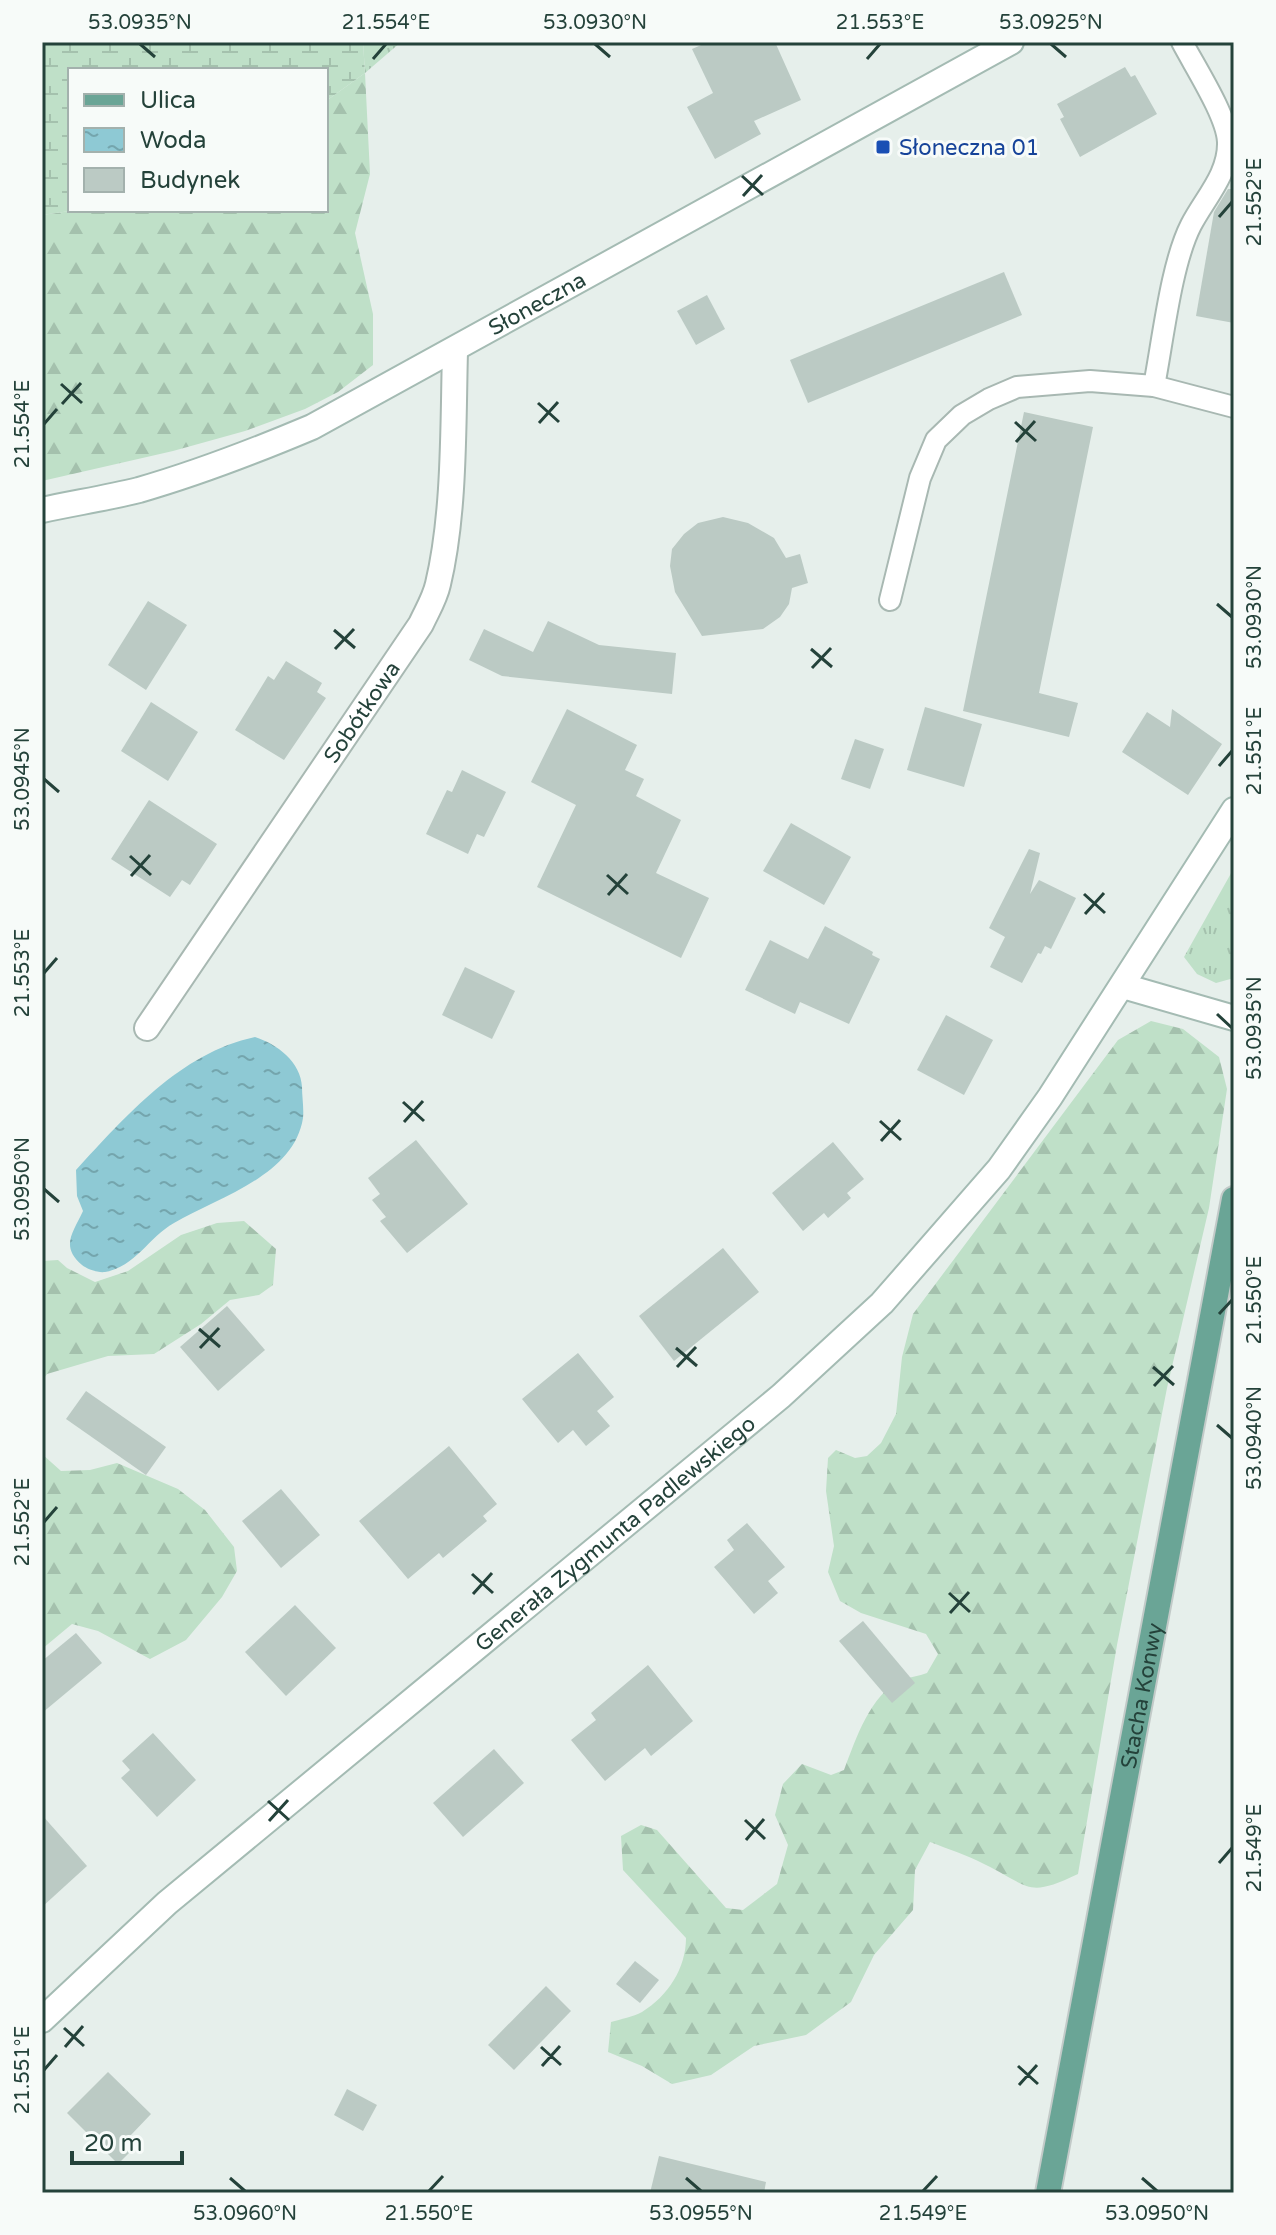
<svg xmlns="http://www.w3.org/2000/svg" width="1276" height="2235" font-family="'Varela Round',sans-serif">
<defs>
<pattern id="grass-tufts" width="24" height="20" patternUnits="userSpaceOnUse" patternTransform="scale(2)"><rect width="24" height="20" fill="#bfe0c8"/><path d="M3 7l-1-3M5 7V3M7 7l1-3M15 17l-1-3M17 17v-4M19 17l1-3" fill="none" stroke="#a4c1ad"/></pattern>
<pattern id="forest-firs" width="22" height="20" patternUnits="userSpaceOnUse" patternTransform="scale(2)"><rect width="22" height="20" fill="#bfe0c8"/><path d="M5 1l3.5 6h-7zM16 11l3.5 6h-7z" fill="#a4c1ad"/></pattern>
<pattern id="wetland-marsh" width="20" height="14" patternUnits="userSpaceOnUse" patternTransform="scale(2)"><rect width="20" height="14" fill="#bfe0c8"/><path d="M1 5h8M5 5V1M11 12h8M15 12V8" fill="none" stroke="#a4c1ad"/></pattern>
<pattern id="water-ripples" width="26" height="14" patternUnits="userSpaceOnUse" patternTransform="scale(2)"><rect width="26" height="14" fill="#8ec9d4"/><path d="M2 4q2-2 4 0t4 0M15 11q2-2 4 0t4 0" fill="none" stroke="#74a5ad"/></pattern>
</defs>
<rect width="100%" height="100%" fill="#e6efeb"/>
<g fill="url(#grass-tufts)">
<polygon points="363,42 401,42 365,73"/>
<polygon points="1234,868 1234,978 1216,983 1197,974 1184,957"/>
</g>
<g fill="url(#forest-firs)">
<polygon points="365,73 370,174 355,233 373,314 373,365 338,392 305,409 245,431 173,451 42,481 42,215 77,210 326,210 326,101"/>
<path d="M1151,1021L1183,1029L1219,1057L1227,1089L1209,1208L1167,1388L1117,1645L1078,1874C1026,1899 1030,1886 984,1864C967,1855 948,1849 930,1842L915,1870L913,1910L874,1955L851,2002L806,2035L754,2046L711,2075L672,2084L642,2066L608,2052L611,2022C621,2019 633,2017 642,2012C668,1996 686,1968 686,1938L623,1870L621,1836L641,1825L657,1830L726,1908L743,1910L777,1884L788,1845L775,1815L783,1784L802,1764L831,1775L844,1770C856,1739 870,1694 902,1680C910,1677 919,1676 927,1673L938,1654L926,1634L861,1613L840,1601L828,1572L834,1546L826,1491L828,1458L836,1450L855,1458L867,1456L881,1443L896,1414L902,1357L913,1314L1118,1040Z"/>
<polygon points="244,1221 276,1249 273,1285 259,1295 230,1300 201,1324 154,1354 108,1356 47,1374 42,1381 42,1261 58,1260 67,1268 95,1282 128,1271 181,1235 217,1223"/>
<polygon points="42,1454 61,1471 90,1470 117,1463 178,1489 205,1510 234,1547 237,1571 222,1597 186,1640 150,1659 98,1631 72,1624 42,1649"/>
</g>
<polygon fill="url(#wetland-marsh)" points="42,42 363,42 365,73 326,101 326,70 70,70 70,210 77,210 42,215"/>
<path fill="url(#water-ripples)" d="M255,1037C277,1044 301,1062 302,1087C302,1097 304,1108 303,1118C294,1176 217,1198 174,1223C149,1237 135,1267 105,1272C98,1273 87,1269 82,1265C60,1246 73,1233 83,1211L77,1196L76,1170C126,1116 180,1053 255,1037Z"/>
<g fill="#bbcac4">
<polygon points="708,42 775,42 801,100 754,121 761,134 715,159 687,107 713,93 692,49"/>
<polygon points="1125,67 1131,77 1135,75 1157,114 1080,157 1060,119 1064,117 1057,104"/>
<polygon points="1228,189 1234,189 1234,323 1196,316 1214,212"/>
<polygon points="1004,272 1022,315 808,403 790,360"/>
<polygon points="707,295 725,329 696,345 677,311"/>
<polygon points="1024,412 1093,427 1039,693 1078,703 1069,737 963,711"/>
<polygon points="723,517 748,523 774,538 786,558 800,554 808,583 792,588 789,604 780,617 763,629 702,636 675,592 670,566 672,549 684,534 698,523"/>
<polygon points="148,601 187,625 146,690 108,665"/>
<polygon points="548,621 599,645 676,653 672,694 502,676 469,660 484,629 533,652"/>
<polygon points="286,661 322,683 317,692 326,698 284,760 235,730 268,676 274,680"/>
<polygon points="151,702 198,732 168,781 121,751"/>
<polygon points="925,707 982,724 964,787 907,770"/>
<polygon points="567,709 637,745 625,770 644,779 636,796 681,820 656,873 709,898 681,958 537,887 576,805 531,782"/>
<polygon points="1172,709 1222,744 1188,795 1122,752 1147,712 1170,727"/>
<polygon points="855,739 884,749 870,789 841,779"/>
<polygon points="462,770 506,792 484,837 477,834 468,854 426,834 447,790 452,792"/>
<polygon points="149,800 217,844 190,885 182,880 170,897 111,859"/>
<polygon points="791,823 851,857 824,905 763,871"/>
<polygon points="1029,849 1040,853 1030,894 1039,880 1076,898 1051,949 1045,946 1041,954 1038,953 1022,983 990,967 1005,937 989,928"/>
<polygon points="825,926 873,952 872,955 880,959 849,1024 800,1002 795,1014 745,990 770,940 808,959"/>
<polygon points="465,967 515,991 492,1039 442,1015"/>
<polygon points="946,1015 993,1040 964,1095 917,1070"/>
<polygon points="416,1140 468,1204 407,1253 380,1221 386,1217 372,1200 380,1194 368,1178"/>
<polygon points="833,1142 864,1179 847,1193 851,1198 828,1218 824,1213 803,1231 772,1193"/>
<polygon points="723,1248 759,1292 674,1361 639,1316"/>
<polygon points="227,1306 265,1350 218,1391 180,1347"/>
<polygon points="578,1353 614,1397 597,1411 610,1426 586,1446 573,1430 558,1443 522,1399"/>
<polygon points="86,1391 166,1447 146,1475 66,1419"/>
<polygon points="449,1446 497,1504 483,1516 487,1521 443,1558 439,1553 408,1579 359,1521"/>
<polygon points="281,1489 320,1535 281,1568 242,1521"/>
<polygon points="747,1523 785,1567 768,1581 778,1593 754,1614 714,1567 734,1550 727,1540"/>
<polygon points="295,1605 336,1648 286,1696 245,1652"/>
<polygon points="863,1621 915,1683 892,1703 839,1641"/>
<polygon points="76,1633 102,1663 42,1713 42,1661"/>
<polygon points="648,1665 693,1721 651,1756 645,1748 605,1781 571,1740 596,1720 591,1713"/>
<polygon points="153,1733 196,1780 157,1817 121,1778 130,1770 122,1761"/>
<polygon points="494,1749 524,1783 463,1837 433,1803"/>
<polygon points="42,1815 87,1866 42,1907"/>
<polygon points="635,1961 659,1980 640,2003 616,1984"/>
<polygon points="546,1986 571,2011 514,2070 488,2045"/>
<polygon points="108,2072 151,2114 130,2136 138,2144 118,2164 67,2113"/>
<polygon points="347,2089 377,2105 363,2131 334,2115"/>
<polygon points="659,2156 766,2182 764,2193 650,2193"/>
</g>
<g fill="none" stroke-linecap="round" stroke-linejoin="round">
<g stroke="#a8b8b2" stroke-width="24">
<g id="lane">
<path d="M1154,386C1163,340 1171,264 1191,225C1205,198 1229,174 1228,142C1227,116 1195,67 1182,42"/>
<polyline points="890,600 920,478 936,440 962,415 989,399 1017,387 1090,381 1154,386 1234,407"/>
</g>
</g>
<g stroke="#a8b8b2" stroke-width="28">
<g id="street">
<path id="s1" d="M147,1028L421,624C427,611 435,598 438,584C455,513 453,424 455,351"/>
</g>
</g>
<g stroke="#a4bbb3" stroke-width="28">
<g id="secondary">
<path id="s2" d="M42,510C74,503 107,498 139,490C198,473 255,451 312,427L1011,42"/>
<polyline points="1123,986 1234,1018"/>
<path id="s3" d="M42,2020L167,1903L781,1396L882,1303L999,1169L1050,1097L1234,810"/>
</g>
</g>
<g stroke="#c2cac8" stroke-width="28">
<g id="primary">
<path id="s4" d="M1048,2193L1234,1199"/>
</g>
</g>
<use href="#lane" stroke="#fff" stroke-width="20"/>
<use href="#street" stroke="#fff" stroke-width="24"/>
<use href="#secondary" stroke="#fff" stroke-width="24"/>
<use href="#primary" stroke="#6aa596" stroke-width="24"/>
</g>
<path fill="none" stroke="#24423a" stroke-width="3" d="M140,44L155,57M595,44L610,57M1051,44L1066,57M373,59L386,44M867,59L880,44M742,176L763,195M743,196L762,175M1219,217L1232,202M61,384L82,403M538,403L559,422M62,404L81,383M1015,422L1036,441M539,423L558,402M44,424L57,409M1016,442L1035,421M1217,604L1232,617M334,630L355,648M335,649L354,629M811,649L832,667M812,668L831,648M1219,766L1232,751M44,779L59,792M130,856L151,875M607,875L628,894M131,876L150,855M1084,894L1105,913M608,895L627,874M1085,914L1104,893M44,973L57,958M1217,1014L1232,1028M403,1102L424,1121M880,1121L901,1140M404,1122L423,1101M881,1141L900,1120M44,1189L59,1202M1219,1314L1232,1300M199,1329L220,1347M200,1348L219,1328M676,1348L697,1366M677,1367L696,1347M1153,1367L1174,1385M1154,1386L1173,1366M1217,1425L1232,1438M44,1522L57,1507M472,1574L493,1593M949,1593L970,1612M473,1594L492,1573M950,1613L969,1592M268,1801L289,1820M745,1820L765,1839M269,1821L288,1800M746,1840L764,1819M1219,1863L1232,1848M64,2028L84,2046M65,2047L83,2026M541,2047L561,2065M542,2066L560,2046M1018,2066L1038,2084M44,2070L57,2055M1019,2085L1037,2065M230,2178L245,2191M686,2178L701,2191M1142,2178L1157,2191M429,2191L443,2176M923,2191L937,2176"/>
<rect fill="#1a4fb4" stroke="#f7fbf9" stroke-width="3" x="875" y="139" width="16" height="16" rx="4"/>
<g text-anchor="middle" stroke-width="6" stroke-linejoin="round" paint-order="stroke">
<g font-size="22" fill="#164399" stroke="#f7fbf9" text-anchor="start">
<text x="899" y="155">Słoneczna 01</text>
</g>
<g font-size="22" fill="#24423a" stroke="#f7fbf9">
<text dy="8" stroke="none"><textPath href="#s2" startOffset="540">Słoneczna</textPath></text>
<text dy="8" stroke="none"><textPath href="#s1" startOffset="382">Sobótkowa</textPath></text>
<text dy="8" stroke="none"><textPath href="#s3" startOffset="752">Generała Zygmunta Padlewskiego</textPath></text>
<text dy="8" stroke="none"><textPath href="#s4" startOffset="506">Stacha Konwy</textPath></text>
</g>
</g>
<rect width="1276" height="2235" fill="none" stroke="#f7fbf9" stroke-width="88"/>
<rect x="68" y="68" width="260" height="144" fill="#f7fbf9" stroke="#a3b1ad" stroke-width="2"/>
<rect x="84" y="94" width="40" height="12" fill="#6aa596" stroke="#a3b1ad" stroke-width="2"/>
<text x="140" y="108" font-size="24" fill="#24423a">Ulica</text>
<rect x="84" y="128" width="40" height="24" fill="url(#water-ripples)" stroke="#a3b1ad" stroke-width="2"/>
<text x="140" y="148" font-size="24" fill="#24423a">Woda</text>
<rect x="84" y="168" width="40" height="24" fill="#bbcac4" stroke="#a3b1ad" stroke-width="2"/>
<text x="140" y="188" font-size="24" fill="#24423a">Budynek</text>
<path d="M72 2151v12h110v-12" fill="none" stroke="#24423a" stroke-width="4"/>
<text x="84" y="2151" font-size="24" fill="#24423a" stroke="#f7fbf9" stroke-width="6" paint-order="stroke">20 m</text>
<rect x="44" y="44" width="1188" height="2147" fill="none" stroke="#24423a" stroke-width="3"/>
<g font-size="20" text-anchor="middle" fill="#24423a">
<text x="140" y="29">53.0935°N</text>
<text x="386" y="29">21.554°E</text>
<text x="595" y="29">53.0930°N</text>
<text x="880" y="29">21.553°E</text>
<text x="1051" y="29">53.0925°N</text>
<text transform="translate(1254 202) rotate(-90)" y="7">21.552°E</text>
<text transform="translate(22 424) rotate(-90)" y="7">21.554°E</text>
<text transform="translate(1254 617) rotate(-90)" y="7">53.0930°N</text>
<text transform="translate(1254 751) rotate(-90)" y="7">21.551°E</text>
<text transform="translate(22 779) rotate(-90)" y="7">53.0945°N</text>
<text transform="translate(22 973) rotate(-90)" y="7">21.553°E</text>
<text transform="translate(1254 1028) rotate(-90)" y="7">53.0935°N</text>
<text transform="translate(22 1189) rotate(-90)" y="7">53.0950°N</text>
<text transform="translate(1254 1300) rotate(-90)" y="7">21.550°E</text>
<text transform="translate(1254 1438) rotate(-90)" y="7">53.0940°N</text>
<text transform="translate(22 1522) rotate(-90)" y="7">21.552°E</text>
<text transform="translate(1254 1848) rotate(-90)" y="7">21.549°E</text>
<text transform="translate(22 2070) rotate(-90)" y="7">21.551°E</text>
<text x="245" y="2220">53.0960°N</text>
<text x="429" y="2220">21.550°E</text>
<text x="701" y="2220">53.0955°N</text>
<text x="923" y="2220">21.549°E</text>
<text x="1157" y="2220">53.0950°N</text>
</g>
</svg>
